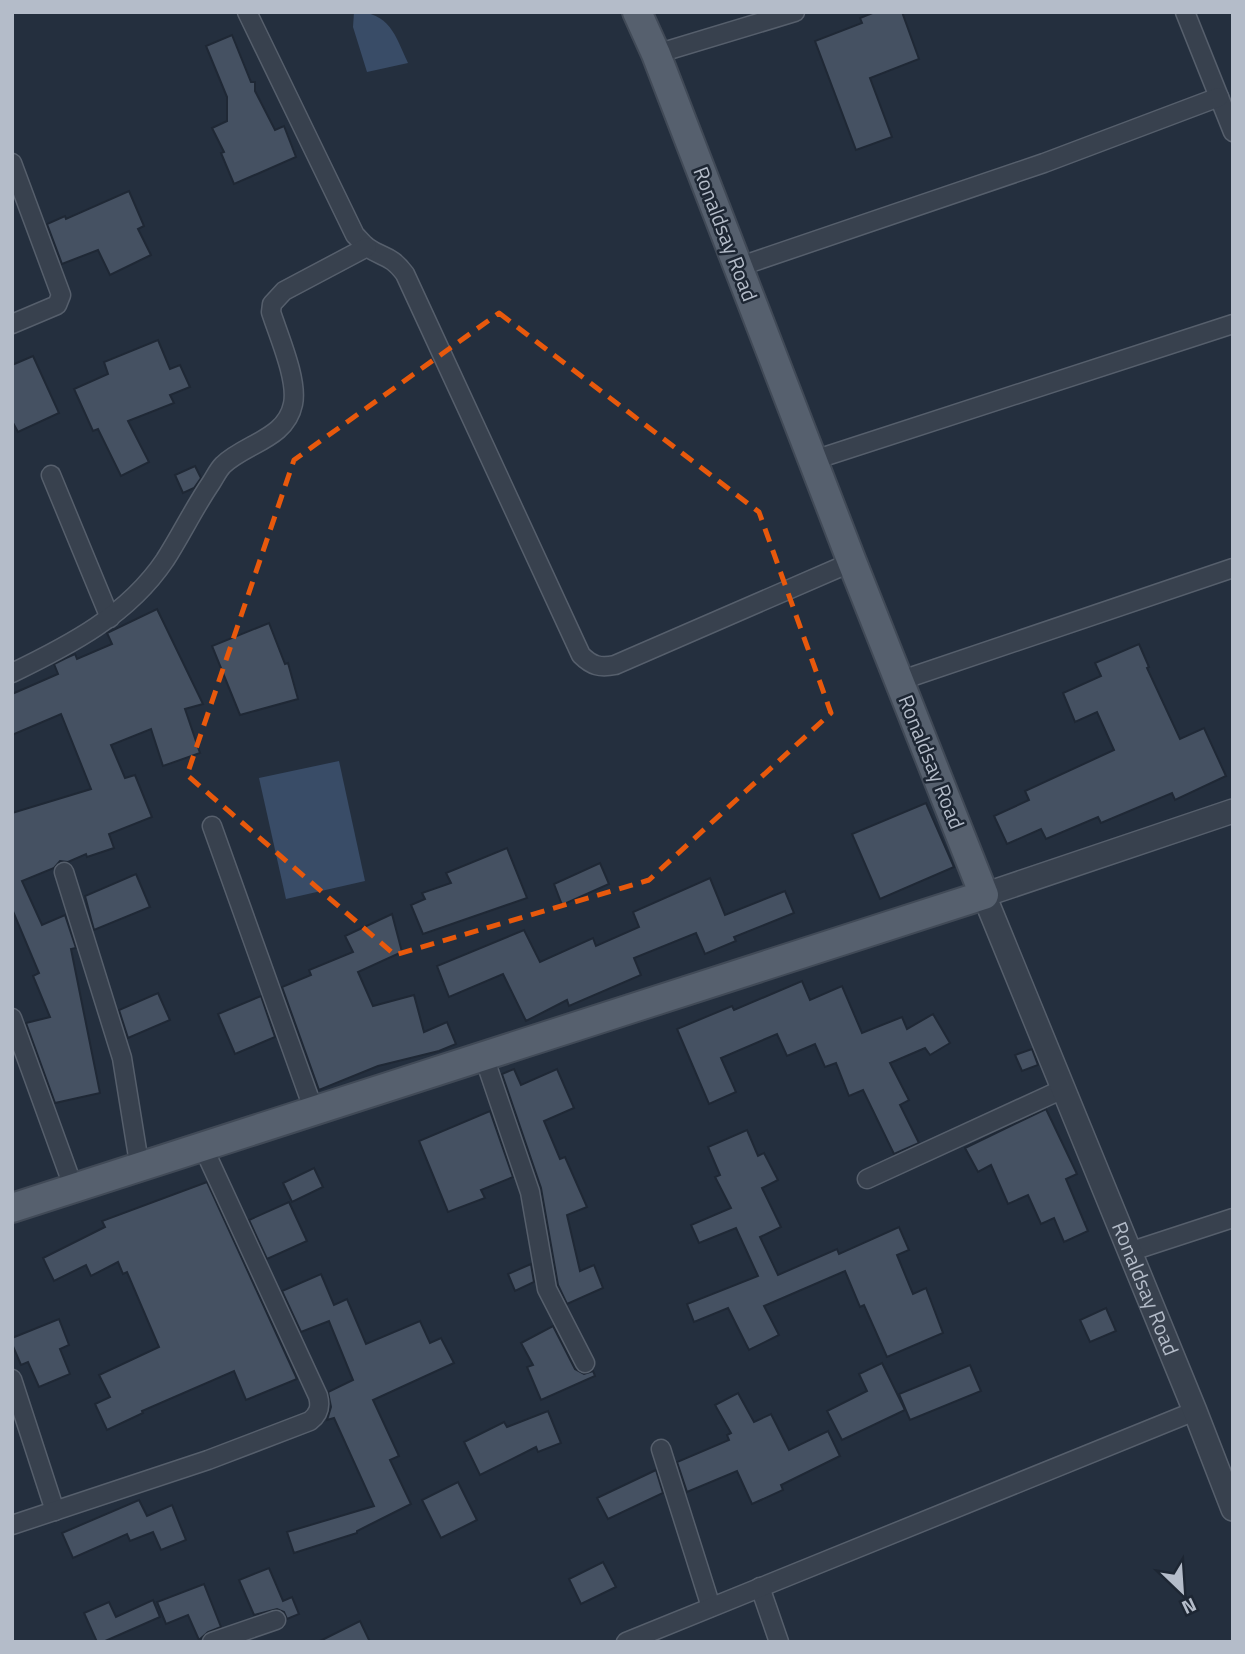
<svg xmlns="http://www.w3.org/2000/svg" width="1245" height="1654" font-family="'Titillium Web',sans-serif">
<rect width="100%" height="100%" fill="#242f3e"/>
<g fill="#394c67">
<path d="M354,12C390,12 395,35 408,63L367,72L353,27Z"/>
<polygon points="339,761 365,881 286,899 259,778"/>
</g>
<g fill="#455162" stroke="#1f2835" stroke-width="2">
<polygon points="875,12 902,12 919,59 870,78 892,137 856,150 815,41 862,23 860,18"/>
<polygon points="232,35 251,82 255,82 255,91 275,130 284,126 296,157 234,184 221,153 224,152 212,128 227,121 227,97 206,46"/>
<polygon points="129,191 144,226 138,229 151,255 110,275 98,250 62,264 47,224 65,216 66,219"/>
<polygon points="158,340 170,369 180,365 190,387 170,395 174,403 128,421 149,462 121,476 98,429 93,431 74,389 108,374 104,362"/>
<polygon points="33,356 59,413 18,432 12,421 12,365"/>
<polygon points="195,466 201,478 194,488 183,493 175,475"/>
<polygon points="157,609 203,704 185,709 200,753 163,766 151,729 111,745 125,778 135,775 152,817 109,834 114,848 87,857 86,854 68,862 60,861 54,868 22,881 42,925 65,915 76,948 71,949 100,1093 55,1103 26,1023 50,1017 33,976 39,973 12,909 12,813 91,789 61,714 12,735 12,694 58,674 54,664 66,658 75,654 77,659 112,644 107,633"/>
<polygon points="269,623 285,664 288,663 298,699 240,715 212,646"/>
<polygon points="1139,644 1149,667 1147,668 1180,739 1204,728 1226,776 1175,800 1172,793 1101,823 1098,817 1046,839 1041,829 1007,844 994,816 1029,800 1025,791 1114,750 1097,712 1075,722 1063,693 1101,676 1095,663"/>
<polygon points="926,803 954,867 880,899 852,834"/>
<polygon points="507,848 527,898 423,934 411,905 425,899 422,893 451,883 446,873"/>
<polygon points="600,863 609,884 562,905 554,884"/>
<polygon points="136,874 150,907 94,930 85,896"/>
<polygon points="710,878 725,915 785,891 794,913 734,937 736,941 705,954 696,933 634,958 641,975 569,1006 567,1000 526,1021 503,974 449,997 437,966 524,930 540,962 593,938 596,946 639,927 633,912"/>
<polygon points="392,914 402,952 358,972 373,1006 414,995 424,1032 447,1022 456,1044 439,1051 378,1066 319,1090 282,987 311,975 309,970 353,952 345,936"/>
<polygon points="802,981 810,1000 842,986 862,1033 902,1017 907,1029 933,1014 950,1043 930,1055 925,1048 890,1063 909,1100 900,1105 919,1143 894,1154 863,1090 849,1096 836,1063 825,1067 815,1044 787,1056 777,1034 721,1058 736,1092 709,1104 677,1029 732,1006 734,1010"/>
<polygon points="158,993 170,1020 128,1038 119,1010"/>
<polygon points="261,996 275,1037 235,1054 218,1014"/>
<polygon points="1032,1049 1038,1065 1022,1071 1015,1055"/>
<polygon points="514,1069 521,1085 557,1069 574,1108 544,1121 560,1159 565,1157 587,1207 567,1215 580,1271 594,1265 603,1288 567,1304 558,1285 541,1188 502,1074"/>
<polygon points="1046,1109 1077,1174 1066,1179 1088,1231 1064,1242 1054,1218 1041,1224 1028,1195 1008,1204 991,1165 978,1172 965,1148"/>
<polygon points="490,1111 513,1177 481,1190 485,1198 448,1212 419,1141"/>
<polygon points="747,1130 758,1156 764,1153 778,1180 762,1188 781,1227 760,1237 778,1275 837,1249 839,1254 899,1227 909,1250 897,1255 913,1294 926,1288 943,1333 887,1357 864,1305 860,1307 845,1271 764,1306 779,1335 749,1350 728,1308 694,1322 687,1304 758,1276 736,1228 699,1243 691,1225 731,1208 715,1177 720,1175 708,1147"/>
<polygon points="314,1168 323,1187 292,1202 283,1183"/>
<polygon points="207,1182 297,1379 246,1400 234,1371 142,1411 143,1413 107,1430 95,1404 110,1397 99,1375 159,1347 127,1272 123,1274 118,1262 91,1276 86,1265 54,1281 43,1258 105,1227 102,1221"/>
<polygon points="289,1202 307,1241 267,1259 249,1220"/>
<polygon points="531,1264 534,1282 515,1291 508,1274"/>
<polygon points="321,1274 334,1305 347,1299 366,1344 420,1321 430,1343 441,1338 454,1363 373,1400 399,1456 390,1460 411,1504 357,1531 357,1533 294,1553 287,1532 374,1506 334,1418 327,1420 331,1407 328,1392 353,1380 329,1321 301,1332 282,1291"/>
<polygon points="1106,1308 1116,1331 1090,1342 1080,1320"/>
<polygon points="59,1319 69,1345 60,1349 70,1374 39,1387 28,1362 21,1365 12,1344 12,1338"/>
<polygon points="553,1326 575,1369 584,1374 593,1371 595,1376 541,1400 527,1367 533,1365 521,1343"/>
<polygon points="882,1363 905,1410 842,1440 827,1411 867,1391 859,1374"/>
<polygon points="970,1365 981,1391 910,1420 899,1394"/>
<polygon points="738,1393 754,1422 771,1414 789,1450 828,1431 840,1456 781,1485 783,1490 752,1504 737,1471 687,1492 677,1462 729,1440 727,1435 731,1433 715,1405"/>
<polygon points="548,1411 561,1443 538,1452 536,1447 480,1475 464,1442 504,1422 507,1427"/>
<polygon points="656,1470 663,1493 608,1519 597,1498"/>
<polygon points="458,1482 477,1520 441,1538 422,1500"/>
<polygon points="139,1500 147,1516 172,1505 186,1540 161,1550 153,1532 130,1541 127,1534 73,1558 62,1533"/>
<polygon points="603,1562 616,1587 581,1604 569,1579"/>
<polygon points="269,1568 283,1601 292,1597 299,1614 287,1619 284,1612 277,1609 254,1615 239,1580"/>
<polygon points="204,1584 221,1627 208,1632 199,1640 188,1615 166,1624 157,1602"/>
<polygon points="153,1600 160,1617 103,1642 97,1642 84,1613 109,1602 116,1617"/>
<polygon points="360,1621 370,1642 318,1642"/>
</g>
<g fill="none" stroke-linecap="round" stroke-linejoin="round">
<g stroke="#565f6c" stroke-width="21">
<g id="minor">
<path d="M247,12L355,235C359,239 363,244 367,247C384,259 390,254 405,274L581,655C592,666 600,668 615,665L852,562"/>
<polyline points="1185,12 1233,132"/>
<polyline points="656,54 795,12"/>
<polyline points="12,163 61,295 57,305 12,324"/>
<polyline points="738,267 1044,163 1219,97"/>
<polyline points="814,460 1233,324"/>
<polyline points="51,475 110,618"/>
<path d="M12,673C70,645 128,615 165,560C181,535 194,508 211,483C215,477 218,470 223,465C246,443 286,439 293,404C298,380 279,337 271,312L272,304L284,291L367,247"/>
<polyline points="899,681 1233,568"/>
<polyline points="212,826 314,1111"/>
<polyline points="64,872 122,1058 140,1169"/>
<polyline points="12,1018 74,1189"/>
<polyline points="484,1057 530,1192 547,1289 585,1363"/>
<polyline points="867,1179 1063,1089"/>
<polyline points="1129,1252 1233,1218"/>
<polyline points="12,1379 55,1511"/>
<polyline points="661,1449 711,1607"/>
<path d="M12,1525L208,1460L310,1421C319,1414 321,1407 318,1396L203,1147"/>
<polyline points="760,1587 779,1642"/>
<polyline points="212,1642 276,1620"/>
<polyline points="626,1642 1195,1411"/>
</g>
</g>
<g stroke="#565f6c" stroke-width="26">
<g id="tertiary">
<path id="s1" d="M1233,811L984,895L1195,1411L1233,1509"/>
</g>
</g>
<g stroke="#414a57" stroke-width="32">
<polyline id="primary" points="12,1208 984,895 852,562 656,54 637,12"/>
</g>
<use href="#minor" stroke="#38414e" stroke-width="18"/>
<use href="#tertiary" stroke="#38414e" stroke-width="23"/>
<use href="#primary" stroke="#56606e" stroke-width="28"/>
</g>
<path fill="none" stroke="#e8590c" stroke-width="5" stroke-dasharray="14 9" stroke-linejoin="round" d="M499,313L759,512L831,713L649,880L395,955L187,775L294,460Z"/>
<g text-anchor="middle" stroke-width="5" stroke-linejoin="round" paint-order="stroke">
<g font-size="21" fill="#b4bcc9" stroke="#1d2633">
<text transform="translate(725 234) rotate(69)" y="7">Ronaldsay Road</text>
<text transform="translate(931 762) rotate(68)" y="7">Ronaldsay Road</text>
<text dy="7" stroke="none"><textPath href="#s1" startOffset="688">Ronaldsay Road</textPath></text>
</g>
</g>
<rect width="1245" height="1654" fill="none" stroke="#b4bcc9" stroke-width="28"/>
<g transform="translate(1182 1591) rotate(155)" stroke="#1d2633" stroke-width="5" paint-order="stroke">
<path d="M0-5L12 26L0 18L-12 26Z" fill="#b4bcc9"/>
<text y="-10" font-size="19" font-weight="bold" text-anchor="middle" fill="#b4bcc9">N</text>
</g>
</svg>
